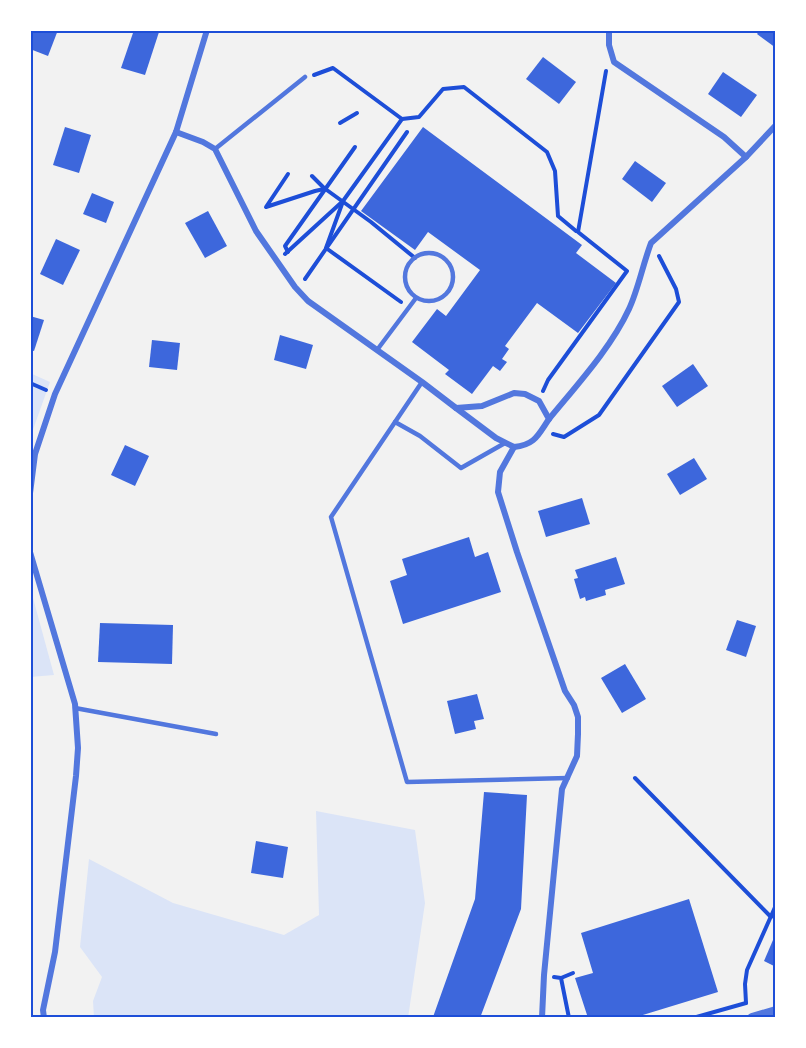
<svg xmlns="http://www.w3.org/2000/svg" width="806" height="1048" font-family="'Space Grotesk',sans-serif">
<rect width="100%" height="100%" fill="#f2f2f2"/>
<g fill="#dbe4f7">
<polygon points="30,373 50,382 30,438"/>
<polygon points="30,587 54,675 30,677"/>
<polygon points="316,811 415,830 425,903 408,1018 94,1018 93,1001 102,977 80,947 89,859 173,903 284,935 319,915"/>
</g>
<g fill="#3d67dc">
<polygon points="30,30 58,30 48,56 30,49"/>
<polygon points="134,30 155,30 159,32 145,75 121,68"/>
<polygon points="760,30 776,30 776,48 757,34"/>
<polygon points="543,57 576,82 559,104 526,79"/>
<polygon points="723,72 757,95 741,117 708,94"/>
<polygon points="65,127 91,135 79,173 53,165"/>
<polygon points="423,127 582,245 576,253 616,283 578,333 537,303 505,346 509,349 502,359 507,362 500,371 493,366 472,394 445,374 449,370 412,342 437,309 446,316 480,270 428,232 415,250 361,211"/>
<polygon points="635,161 666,183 652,202 622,179"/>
<polygon points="92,193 114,202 106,223 83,214"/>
<polygon points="208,211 227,246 205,258 185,223"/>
<polygon points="56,239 80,250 63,285 40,274"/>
<polygon points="30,316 44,320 34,351 30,350"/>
<polygon points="280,335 313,345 306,369 274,360"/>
<polygon points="152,340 180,343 177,370 149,367"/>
<polygon points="693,364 708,386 677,407 662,386"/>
<polygon points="125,445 149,456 135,486 111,475"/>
<polygon points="694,458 707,479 680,495 667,474"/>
<polygon points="582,498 590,524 546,537 538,511"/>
<polygon points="469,537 475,557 488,552 501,592 403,624 390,581 407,575 402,559"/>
<polygon points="616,557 625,584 605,590 606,595 586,601 585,597 580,599 574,579 578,578 575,570"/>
<polygon points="737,620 756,626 746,657 726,650"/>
<polygon points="100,623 173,625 172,664 98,662"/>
<polygon points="625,664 646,699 622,713 601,678"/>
<polygon points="477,694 484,719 474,721 476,729 455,734 447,701"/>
<polygon points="484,792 527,795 521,909 480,1018 436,1018 433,1017 475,899"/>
<polygon points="256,841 288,847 283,878 251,873"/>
<polygon points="689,899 718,992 633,1018 588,1018 575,978 593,973 581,933"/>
<polygon points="776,933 776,967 764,961"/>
</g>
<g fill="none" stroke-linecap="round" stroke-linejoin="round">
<g stroke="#1d4ed8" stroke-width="4">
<polyline points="314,75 333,68 402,119"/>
<polyline points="340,123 357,113"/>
<polyline points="288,174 266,207 315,191 324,189"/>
<polyline points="312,176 324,188 371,222 415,258"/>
<polyline points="342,204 326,248 401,302"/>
<polyline points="288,252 285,246 355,147"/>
<polyline points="285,254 343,201 402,119 419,117 443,89 464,87 547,152 555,171 558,216 576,231"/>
<polyline points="305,279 407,132"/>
<polyline points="30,383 46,390"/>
<polyline points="543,391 548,380 627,271 578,232 606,71"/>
<polyline points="553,434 564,437 599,415 679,302 676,289 659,256"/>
<polyline points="635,778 771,917"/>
<polyline points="554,977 561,978 569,1018"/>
<polyline points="561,978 573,973"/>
<polyline points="746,1003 745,984 747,970 776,905"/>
<polyline points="693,1018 746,1003"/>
</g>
<g stroke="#5277de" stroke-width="4.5">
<polyline points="215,149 305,77"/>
<circle cx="429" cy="277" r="24"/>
<polyline points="377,350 416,298"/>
<polyline points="422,382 331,517 407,782 568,778"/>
<polyline points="395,422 420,436 461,468 505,443"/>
<polyline points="75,708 216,734"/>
</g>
<g stroke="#5277de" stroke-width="6">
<polyline points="609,30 609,45 614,62 724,137 746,157"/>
<path d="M176,132L203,142L215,149L256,231L295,287L308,301L422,382L456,408L482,406L514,393L525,394L539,401L549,419C538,435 535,445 514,447"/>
<polyline points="456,408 496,438 514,447 500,472 498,492 517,552 565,691 574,705 578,717 578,734 577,756 562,789 544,975 542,1018"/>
<path d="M549,419C576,386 611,348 629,309C638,290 643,264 651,243L746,157L776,125"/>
<polyline points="30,493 35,454 55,394 176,132 207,30"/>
<polyline points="30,552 75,704 78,748 76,776 55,952 43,1010 44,1018"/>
</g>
<polyline stroke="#5277de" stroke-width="10" points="752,1018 776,1011"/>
</g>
<rect width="806" height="1048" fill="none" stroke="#ffffff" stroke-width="63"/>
<rect x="32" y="32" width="742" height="984" fill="none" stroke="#1d4ed8" stroke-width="2"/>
</svg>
